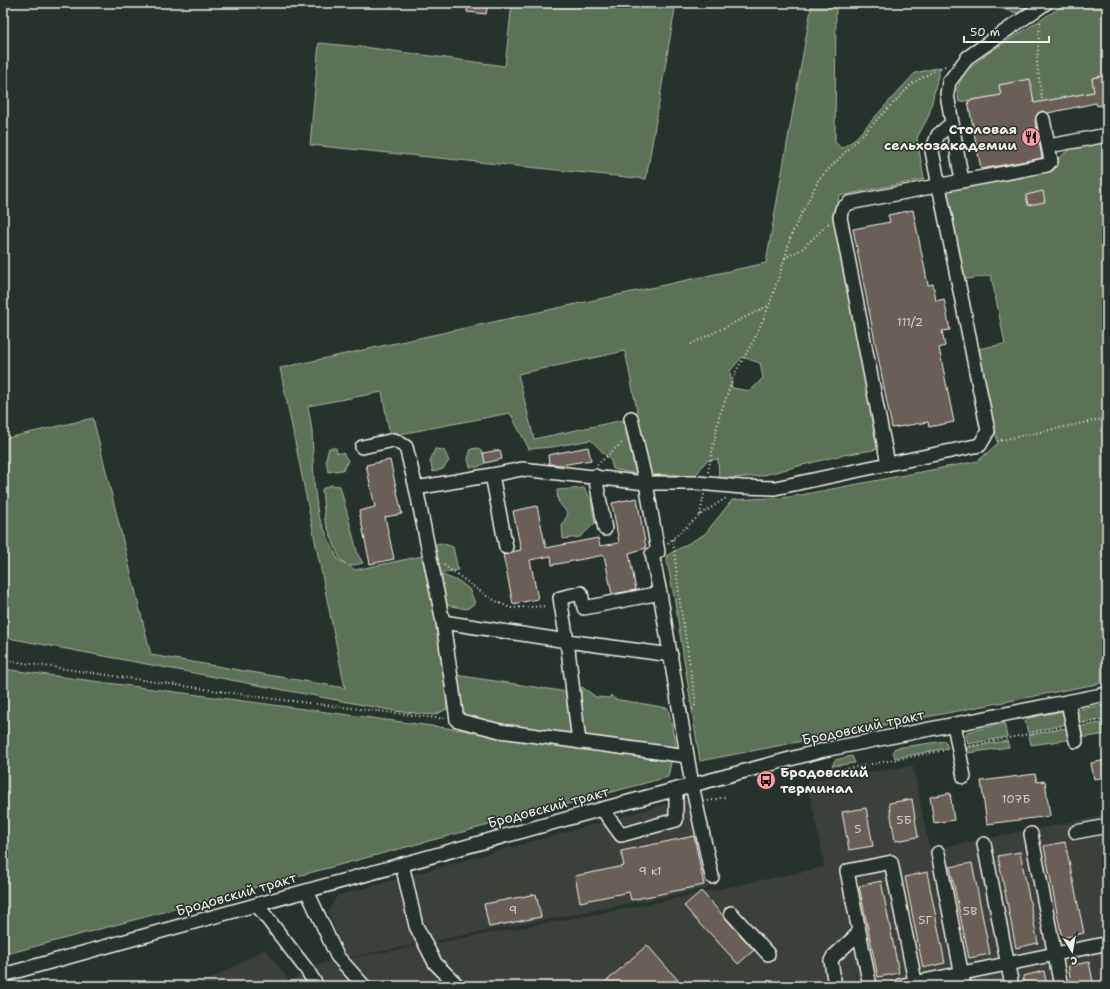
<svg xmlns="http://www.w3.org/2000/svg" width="1110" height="989" font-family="'Shantell Sans',sans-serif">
<rect width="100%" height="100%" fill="#26332d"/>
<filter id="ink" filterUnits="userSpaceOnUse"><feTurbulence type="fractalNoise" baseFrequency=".025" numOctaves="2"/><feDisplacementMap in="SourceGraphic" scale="8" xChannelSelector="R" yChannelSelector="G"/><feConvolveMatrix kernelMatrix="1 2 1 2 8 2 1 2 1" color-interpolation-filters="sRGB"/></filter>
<g filter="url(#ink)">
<g fill="#3b403a">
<polygon points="913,766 953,968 867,986 860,986 853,965 858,986 184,986 211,979 265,949 290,982 307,970 324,963 625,909 825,867 807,781"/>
<polygon points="688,798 708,888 346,958 328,912 337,896"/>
<polygon points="1107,815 1107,986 872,986 958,970 934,849"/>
</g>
<g fill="#5c7257" stroke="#a8b2a0" fill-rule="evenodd">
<polygon points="512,3 676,3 646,179 310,145 319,43 371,48 505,66"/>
<path d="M812,3H836L835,142L841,148L853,141L915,73L940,67L929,115L917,138L924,179L839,196L836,216L881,442L878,449L838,456L760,476L719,479L718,459L706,461L693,479L673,474L650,475L625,351L518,374L534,439L623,420L636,474L613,469L611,461L591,440L552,447L529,449L510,413L390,436L382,392L308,406L312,430L314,483L318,515L338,560L346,564L340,559L325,521L322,489L331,485L340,486L358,555L363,563L349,566L355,570L422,556L437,618L447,680V709L434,715L395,711L3,637V439L93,418L151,655L345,688L280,368L766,263ZM742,357L760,363L763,378L750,391L732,388L730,371Z"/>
<polygon points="914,3 1034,3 1020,14 982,3"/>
<polygon points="1067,3 1107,3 1107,75 1092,78 1094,92 1034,103 1029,79 999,85 1001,95 959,102 957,89 964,72 987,54"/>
<polygon points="1107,140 1107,682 700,761 674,596 666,556 705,534 732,500 790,497 978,461 998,443 977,349 1005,344 991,275 963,280 943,190 1053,169 1060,157 1070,149"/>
<polygon points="329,448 336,448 337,453 343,453 348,461 343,470 328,472 326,459"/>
<polygon points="478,448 483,453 485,463 478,467 470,467 468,459 471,449"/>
<polygon points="435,449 444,450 449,461 443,469 433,472 430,461"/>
<polygon points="584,488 591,500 595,523 580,537 563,539 562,525 568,514 558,501 557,490"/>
<polygon points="441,543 453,547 458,570 437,574 432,545"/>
<polygon points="440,574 460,582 469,589 475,603 467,609 446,605 440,589"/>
<polygon points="3,669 672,758 668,777 3,955"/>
<polygon points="455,675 581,694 582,687 596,697 609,698 611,695 614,699 668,708 677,751 462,718"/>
<polygon points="1107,704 1107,719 1078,723 1076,713 1080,709"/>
<polygon points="1068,710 1071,723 1028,733 1025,721 1028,718"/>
<polygon points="1107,722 1107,734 1080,738 1079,729 1082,726"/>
<polygon points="1004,723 1007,737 968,744 966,736 967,732"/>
<polygon points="1072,727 1074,739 1031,745 1029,735"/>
<polygon points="945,741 948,748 895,758 893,751 895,748"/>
<polygon points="1007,741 1009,747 968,753 967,748 968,747"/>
<polygon points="852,756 855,763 832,766 835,760"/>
</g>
<g fill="#6b5f57" stroke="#f4f1e8">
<polygon points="468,3 488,3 486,14 467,12"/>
<polygon points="1107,75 1107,104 1097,106 1096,103 1048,113 1042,111 1038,113 1035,120 1042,158 981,169 968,101 1001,95 999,85 1030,79 1034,103 1094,92 1092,78"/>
<polygon points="1043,191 1045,202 1028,205 1026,195"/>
<polygon points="913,210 928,285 933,284 936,301 944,299 950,330 942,331 945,346 939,348 954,422 929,427 928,422 892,428 853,229 890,222 888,215"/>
<polygon points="588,447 591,460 562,465 549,464 548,455"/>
<polygon points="500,450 502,459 485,463 483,453"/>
<polygon points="390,460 402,514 385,517 394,559 370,564 359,511 375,507 366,465"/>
<polygon points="637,498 646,548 629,553 636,590 612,594 604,555 552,565 551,556 530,560 538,599 513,604 503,554 508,555 512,552 521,550 513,511 537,506 546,548 598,538 600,546 619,543 612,503"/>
<polygon points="1107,760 1107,777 1094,779 1091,763"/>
<polygon points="1035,774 1037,782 1045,781 1050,816 987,824 981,781"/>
<polygon points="950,793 954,820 934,823 930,797"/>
<polygon points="912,799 918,837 895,841 889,803"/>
<polygon points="866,808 873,846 849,850 842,812"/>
<polygon points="694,836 704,885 631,900 629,892 580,902 575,876 624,866 621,851"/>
<polygon points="1065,842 1084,933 1062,938 1044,846"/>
<polygon points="1020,852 1038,943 1016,948 998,856"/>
<polygon points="972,863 990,954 969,958 950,867"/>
<polygon points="927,872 945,963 923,968 905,877"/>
<polygon points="881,881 899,973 878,977 859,886"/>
<polygon points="701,891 754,950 738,964 706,929 705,930 684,906"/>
<polygon points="536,894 541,917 489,927 484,904"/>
<polygon points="647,945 683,986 601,986"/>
<polygon points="1089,962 1094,986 1072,986 1068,966"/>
<polygon points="1044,971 1047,986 1025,986 1023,976"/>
</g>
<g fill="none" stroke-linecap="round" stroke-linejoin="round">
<g stroke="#f4f1e8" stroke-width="16">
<g id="minor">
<polyline points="1049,146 1107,135"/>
<polyline points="962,181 1047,165 1051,161 1043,119"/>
<polyline points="631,418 646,483 658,552 652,554 660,593"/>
<polyline points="362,447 394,440 406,447 416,488"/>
<polyline points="888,464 980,445 988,431 932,151 938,135 951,124"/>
<polyline points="492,475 506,547"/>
<polyline points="595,476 605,529"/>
<polyline points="443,622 567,641 671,655"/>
<polyline points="1068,702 1076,741"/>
<polyline points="954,724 964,777"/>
<polyline points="579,742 567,641 560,598 581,593 584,608 660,593 692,785 712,877"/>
<polyline points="687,756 500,731 457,720 443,622 416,488 492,475 522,469 646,483 698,483 742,487 775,488 888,464 840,217 842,209 849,203 962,181 947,94 949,82 968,57 1046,3"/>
<polyline points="602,809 621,835 676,820 676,790"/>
<polyline points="1076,832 1107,826"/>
<polyline points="1031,834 1061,986"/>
<polyline points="984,844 1012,986"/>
<polyline points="938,853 964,986"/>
<polyline points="891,862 916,986"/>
<polyline points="402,864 416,926 435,963 458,986"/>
<polyline points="307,891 337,956 364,986"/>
<polyline points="257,905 307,970 317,986"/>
<polyline points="731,913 768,954"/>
<polyline points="3,975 602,809 824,750 1107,694"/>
<polyline points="835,986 831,961 833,957 859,933"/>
<polyline points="870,986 847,871 887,863"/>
<polyline points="899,986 1104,944"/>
</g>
</g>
<g stroke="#f4f1e8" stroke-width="2" stroke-dasharray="1 3" stroke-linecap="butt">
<polyline points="1040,22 1037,63 1042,100"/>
<polyline points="785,258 791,235 819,179 913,83 932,72 945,66"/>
<polyline points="691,344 768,306"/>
<polyline points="997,441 1107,418"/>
<polyline points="597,465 624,441"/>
<polyline points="708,472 719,417 735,373 755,338 769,306 785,258 802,249 829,223"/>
<polyline points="700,515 704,494"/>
<polyline points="673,539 680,603 696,704 692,710"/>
<polyline points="668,543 700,515 726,498"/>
<polyline points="444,565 488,597 510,608 550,606"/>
<polyline points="3,660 274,699 446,719"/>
<polyline points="1084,723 1107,720"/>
<polyline points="970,746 1062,727"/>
<polyline points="824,773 946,750"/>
<polyline points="708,801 726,797"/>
</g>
<use href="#minor" stroke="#26332d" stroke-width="13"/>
</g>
</g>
<defs>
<g id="restaurant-disc" transform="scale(1)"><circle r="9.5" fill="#ff9aa2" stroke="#26332d"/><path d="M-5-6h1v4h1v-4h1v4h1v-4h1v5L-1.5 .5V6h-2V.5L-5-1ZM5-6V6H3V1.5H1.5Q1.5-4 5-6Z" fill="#111"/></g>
<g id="bus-disc" transform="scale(1)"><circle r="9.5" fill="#ff9aa2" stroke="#26332d"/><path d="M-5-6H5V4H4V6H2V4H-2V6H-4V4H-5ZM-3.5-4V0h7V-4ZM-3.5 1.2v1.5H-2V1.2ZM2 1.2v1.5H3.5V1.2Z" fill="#111"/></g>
</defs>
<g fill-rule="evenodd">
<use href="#restaurant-disc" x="1031" y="137"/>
<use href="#bus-disc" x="766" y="780"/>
</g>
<g text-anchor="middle" stroke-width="3" stroke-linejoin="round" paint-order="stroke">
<g font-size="12" fill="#d2ccc4">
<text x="910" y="326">111/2</text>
<text x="1016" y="803">107Б</text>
<text x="904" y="824">5Б</text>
<text x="858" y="833">5</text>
<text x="650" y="875">9 к1</text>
<text x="513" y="914">9</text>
<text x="970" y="915">5В</text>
<text x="925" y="924">5Г</text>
</g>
<g font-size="14" font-weight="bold" fill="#f4f1e8" stroke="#26332d" text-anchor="end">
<text x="1017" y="134">Столовая<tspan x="1017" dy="16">сельхозакадемии</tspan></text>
<text x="780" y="777" text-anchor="start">Бродовский<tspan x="780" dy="16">терминал</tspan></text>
</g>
<g font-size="14" fill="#f4f1e8" stroke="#26332d">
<text transform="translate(863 727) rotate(-12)" y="5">Бродовский тракт</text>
<text transform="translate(548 807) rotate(-15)" y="5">Бродовский тракт</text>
<text transform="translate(236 894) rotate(-16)" y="5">Бродовский тракт</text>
</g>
</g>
<rect width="1110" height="989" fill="none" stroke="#26332d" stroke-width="16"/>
<rect x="8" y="8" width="1094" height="973" fill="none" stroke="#f4f1e8" stroke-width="1.5" filter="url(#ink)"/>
<g transform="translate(1072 951) rotate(169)" stroke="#26332d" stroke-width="3" paint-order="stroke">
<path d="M0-3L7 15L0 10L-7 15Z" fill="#f4f1e8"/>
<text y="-6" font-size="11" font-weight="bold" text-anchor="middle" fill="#f4f1e8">С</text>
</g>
<path d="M964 36v6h85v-6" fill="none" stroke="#f4f1e8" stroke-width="2"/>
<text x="970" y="36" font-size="12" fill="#f4f1e8" stroke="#26332d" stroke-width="3" paint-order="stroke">50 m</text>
</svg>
